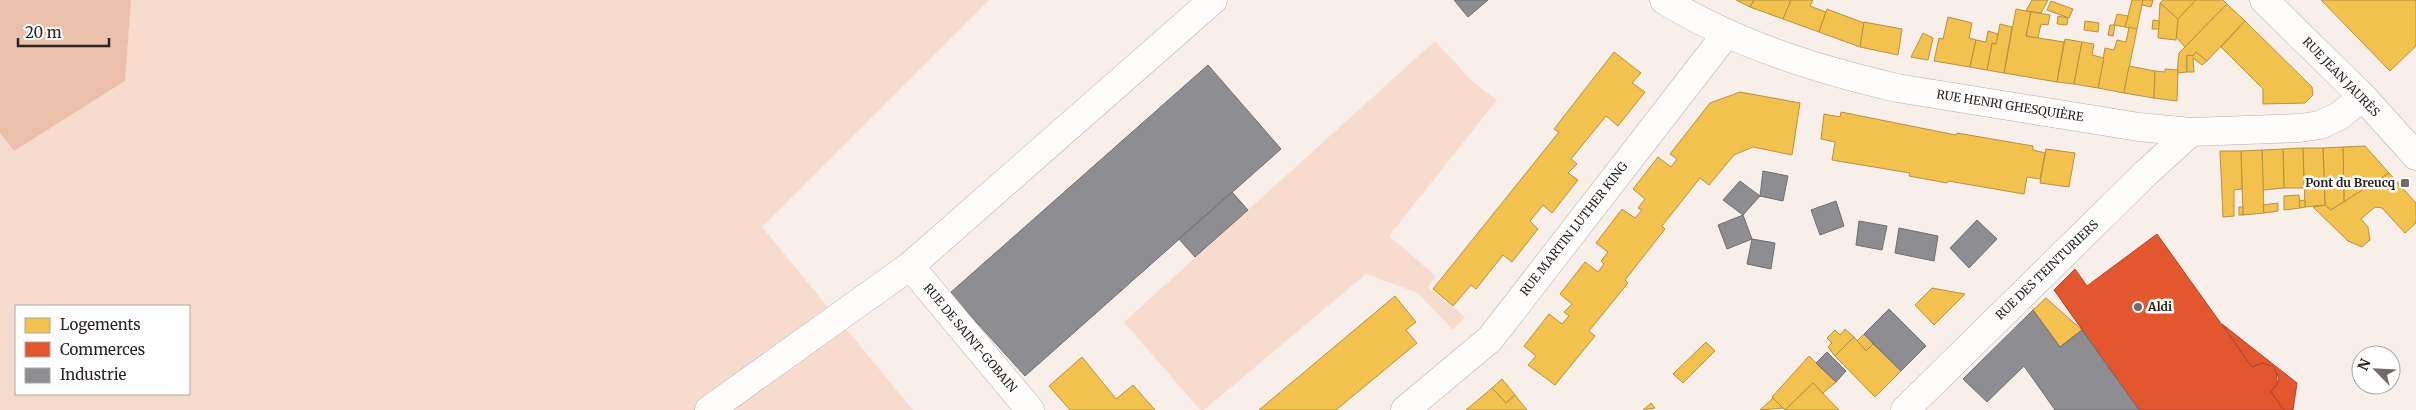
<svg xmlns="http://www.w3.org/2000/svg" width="2416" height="410" font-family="Merriweather,serif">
<rect width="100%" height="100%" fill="#f8efea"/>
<g fill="#f7dcce" fill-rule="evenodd">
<path d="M131,0H989L762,227L913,410H0V133L14,151L125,81ZM16,306H189V394H16Z"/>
<polygon points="1435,41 1474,83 1497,100 1389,236 1436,276 1428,287 1465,317 1453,330 1418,293 1366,274 1204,410 1200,410 1124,322"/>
</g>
<polygon fill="#eac0aa" points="0,0 131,0 125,81 14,151 0,133"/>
<g fill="#f2c14e" stroke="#b69240">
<polygon points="1736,0 1754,0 1750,7"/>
<polygon points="1754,0 1791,0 1783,19 1750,7"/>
<polygon points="1791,0 1813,0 1810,6 1826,12 1819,32 1783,19"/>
<polygon points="2032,0 2048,0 2041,13 2026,11"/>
<polygon points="2132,0 2143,0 2137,29 2125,27"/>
<polygon points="2143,0 2153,0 2151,7 2142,5"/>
<polygon points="2163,0 2196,0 2178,19 2160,3"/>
<polygon points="2196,0 2223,0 2227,4 2185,47 2176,37 2178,19"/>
<polygon points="2321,0 2416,0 2416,46 2390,71"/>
<polygon points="2051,1 2073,9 2069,18 2047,10"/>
<polygon points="2160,3 2178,19 2176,40 2158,38"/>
<polygon points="2227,4 2245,21 2207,61 2196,52 2193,56 2187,55 2187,72 2177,73 2179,53"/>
<polygon points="1827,9 1864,23 1860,47 1819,32"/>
<polygon points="2016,9 2031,12 2026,36 2064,42 2057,82 2004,73"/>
<polygon points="2031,12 2050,15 2048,25 2041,24 2038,38 2026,36"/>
<polygon points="2117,14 2128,16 2125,27 2114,25"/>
<polygon points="2058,16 2068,18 2067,25 2057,24"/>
<polygon points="1948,17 1972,23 1969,38 1976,40 1970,67 1934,61 1939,38 1943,39"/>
<polygon points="2153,20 2159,21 2159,29 2152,29"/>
<polygon points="2085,21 2099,23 2098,32 2084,30"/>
<polygon points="2245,21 2312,87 2313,95 2305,103 2263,104 2263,89 2221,47"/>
<polygon points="1864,22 1902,29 1898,55 1860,47"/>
<polygon points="2000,24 2012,27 2004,73 1987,70 1992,43 1996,44"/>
<polygon points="2110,25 2115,25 2113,36 2108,35"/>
<polygon points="2129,27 2137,29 2124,93 2098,88 2105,48 2114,50 2117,40 2126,42"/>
<polygon points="1988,31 1998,34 1996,44 1992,43 1987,70 1970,67 1976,40 1986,42"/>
<polygon points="1923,33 1933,38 1928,60 1911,57"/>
<polygon points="2065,39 2082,42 2074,84 2057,82"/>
<polygon points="2082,42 2094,44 2092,55 2104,58 2098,88 2074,84"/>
<polygon points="1614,52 1641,73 1632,83 1645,92 1618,126 1606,116 1571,159 1577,164 1568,173 1578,180 1552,213 1543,205 1530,221 1538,229 1512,262 1503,255 1476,289 1471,285 1453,306 1433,289 1559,132 1554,129"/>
<polygon points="2196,52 2207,61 2202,65 2193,58 2194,72 2187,72 2187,55 2193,56"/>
<polygon points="2129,66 2155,71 2154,98 2124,93"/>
<polygon points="2165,69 2178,70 2177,101 2154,98 2155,71 2165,72"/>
<polygon points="1740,92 1800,103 1792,155 1753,147 1734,155 1709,185 1700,178 1662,226 1665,229 1625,280 1628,283 1589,331 1595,336 1555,385 1528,365 1536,356 1524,346 1549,314 1562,324 1569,316 1564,312 1572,304 1560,294 1585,262 1598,272 1604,264 1601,261 1608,252 1596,243 1622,209 1635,218 1642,210 1638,208 1645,199 1633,189 1658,157 1671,167 1677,159 1670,154 1710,103"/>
<polygon points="1841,112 1956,135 1957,133 2033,146 2033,150 2045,153 2040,179 2027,177 2024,194 1948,181 1947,183 1909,176 1910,173 1832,160 1835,142 1821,139 1824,114 1840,117"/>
<polygon points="2365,146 2389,173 2344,202 2343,147"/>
<polygon points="2343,147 2344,202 2331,210 2325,205 2323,148"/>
<polygon points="2303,148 2323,148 2325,205 2305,207"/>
<polygon points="2303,148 2304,188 2284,188 2283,149"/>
<polygon points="2046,149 2075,153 2069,187 2040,183"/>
<polygon points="2283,149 2284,188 2263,190 2262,150"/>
<polygon points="2262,150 2264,213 2243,215 2241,151"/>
<polygon points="2220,151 2241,151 2242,189 2234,190 2234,216 2223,217"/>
<polygon points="2389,173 2416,203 2416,223 2405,233 2382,208 2375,207 2361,219 2368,227 2370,240 2362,247 2348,241 2313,207 2325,205 2331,210"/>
<polygon points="2299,195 2300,208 2284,210 2284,196"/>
<polygon points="2305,200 2305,207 2300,208 2299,201"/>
<polygon points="2278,203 2278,211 2264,213 2263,205"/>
<rect x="2239" y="207" width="4" height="8"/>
<polygon points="1932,288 1965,294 1934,325 1915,305"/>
<polygon points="1395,296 1416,322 1406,330 1417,343 1336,410 1259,410"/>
<polygon points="2046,298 2082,330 2060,347 2033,310"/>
<polygon points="1845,329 1854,337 1835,356 1828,347 1832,343 1827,338 1835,330 1840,335"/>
<polygon points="1864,334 1873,344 1866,351 1857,341"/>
<polygon points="1854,337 1866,351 1873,344 1901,371 1875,397 1835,356"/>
<polygon points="1706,342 1715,351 1683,383 1673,374"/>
<polygon points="1809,356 1836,382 1823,393 1813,383 1785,410 1772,397"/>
<polygon points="1082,357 1116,399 1133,385 1155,410 1070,410 1049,386"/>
<polygon points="1502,379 1515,395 1506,403 1492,388"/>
<polygon points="1813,383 1839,410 1785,410"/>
<polygon points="1492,388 1506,403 1515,395 1527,410 1466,410"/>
<polygon points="1773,398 1783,408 1760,410"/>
<polygon points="1651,403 1655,408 1643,410"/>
</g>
<g fill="#e4572e" stroke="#ac472a">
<polygon points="2157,234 2252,367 2264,363 2273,366 2277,372 2277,384 2271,392 2284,410 2139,410 2054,290 2075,269 2087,286"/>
<polygon points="2222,324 2297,383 2293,410 2284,410 2271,392 2277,384 2279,378 2273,366 2261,363 2252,367"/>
</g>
<g fill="#8d8d92" stroke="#6f6d70">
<polygon points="1454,0 1488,0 1468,17"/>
<polygon points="1208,65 1281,149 1025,376 950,293"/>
<polygon points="1763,171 1788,176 1783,201 1760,196"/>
<polygon points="1740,181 1760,196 1743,215 1723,200"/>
<polygon points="1232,192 1248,210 1195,257 1179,239"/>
<polygon points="1836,201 1844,226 1820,235 1811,210"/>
<polygon points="1743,215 1752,239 1727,249 1718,225"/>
<polygon points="1977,220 1997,239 1969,268 1950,248"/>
<polygon points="1859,221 1887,226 1882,250 1856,245"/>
<polygon points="1899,228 1938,236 1934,261 1895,253"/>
<polygon points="1752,239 1775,243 1771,269 1747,264"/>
<polygon points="1889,309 1926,346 1901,371 1864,334"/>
<polygon points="2033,310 2060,347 2082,330 2139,410 2055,410 2024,366 1987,402 1963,379"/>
<polygon points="1827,352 1846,371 1836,382 1816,363"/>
</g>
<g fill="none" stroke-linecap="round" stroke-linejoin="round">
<g stroke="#b7afab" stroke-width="29">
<g id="minor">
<path d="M1664,0C1735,44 1816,69 1897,88L2139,127L2191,132L2300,128L2320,125L2339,116L2363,97"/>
<polyline points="910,266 1030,410"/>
<polyline points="709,410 910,266 1213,0"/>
<polyline points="1405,410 1490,339 1727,33"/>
<polyline points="1905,410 2146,173 2191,132"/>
</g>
</g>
<g stroke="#b7afab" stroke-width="29">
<polyline id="secondary" points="2264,0 2363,97 2416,156"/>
</g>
<use href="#minor" stroke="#fefdfc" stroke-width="28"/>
<use href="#secondary" stroke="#fefdfc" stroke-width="28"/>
</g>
<g fill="#726a67" stroke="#fff" stroke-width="2">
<rect x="2400" y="178" width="10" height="10" rx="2.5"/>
<circle cx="2138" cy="307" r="5"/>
</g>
<g text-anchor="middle" stroke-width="5" stroke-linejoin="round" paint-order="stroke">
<g font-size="12" fill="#2a2320" stroke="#fff">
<text transform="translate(2341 77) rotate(46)" y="4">RUE JEAN JAURÈS</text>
<text transform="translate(2010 106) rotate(9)" y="4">RUE HENRI GHESQUIÈRE</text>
<text transform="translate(1574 229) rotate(-52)" y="4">RUE MARTIN LUTHER KING</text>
<text transform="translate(2047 270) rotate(-44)" y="4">RUE DES TEINTURIERS</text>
<text transform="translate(970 338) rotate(50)" y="4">RUE DE SAINT-GOBAIN</text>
</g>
<g font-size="12" font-weight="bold" fill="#2a2320" stroke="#fff" text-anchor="end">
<text x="2395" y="187">Pont du Breucq</text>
<text x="2148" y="311" text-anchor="start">Aldi</text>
</g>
</g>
<rect x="15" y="305" width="175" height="90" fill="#ffffff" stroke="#aaa7a6"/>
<rect x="25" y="318" width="25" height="15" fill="#f2c14e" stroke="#aaa7a6"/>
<text x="60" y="330" font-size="15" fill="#2a2320">Logements</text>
<rect x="25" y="342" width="25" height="15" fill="#e4572e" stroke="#aaa7a6"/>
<text x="60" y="355" font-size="15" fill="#2a2320">Commerces</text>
<rect x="25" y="368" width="25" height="15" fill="#8d8d92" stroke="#aaa7a6"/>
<text x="60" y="380" font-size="15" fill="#2a2320">Industrie</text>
<g transform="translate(2376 370) rotate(294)"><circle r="24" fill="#ffffff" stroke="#aaa7a6"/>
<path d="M0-4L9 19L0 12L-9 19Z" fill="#726a67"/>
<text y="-8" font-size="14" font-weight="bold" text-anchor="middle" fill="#2a2320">N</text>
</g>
<path d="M18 38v8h91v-8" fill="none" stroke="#2a2320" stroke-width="2.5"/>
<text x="25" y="38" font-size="15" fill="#2a2320" stroke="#ffffff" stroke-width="4" paint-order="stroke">20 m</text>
</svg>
